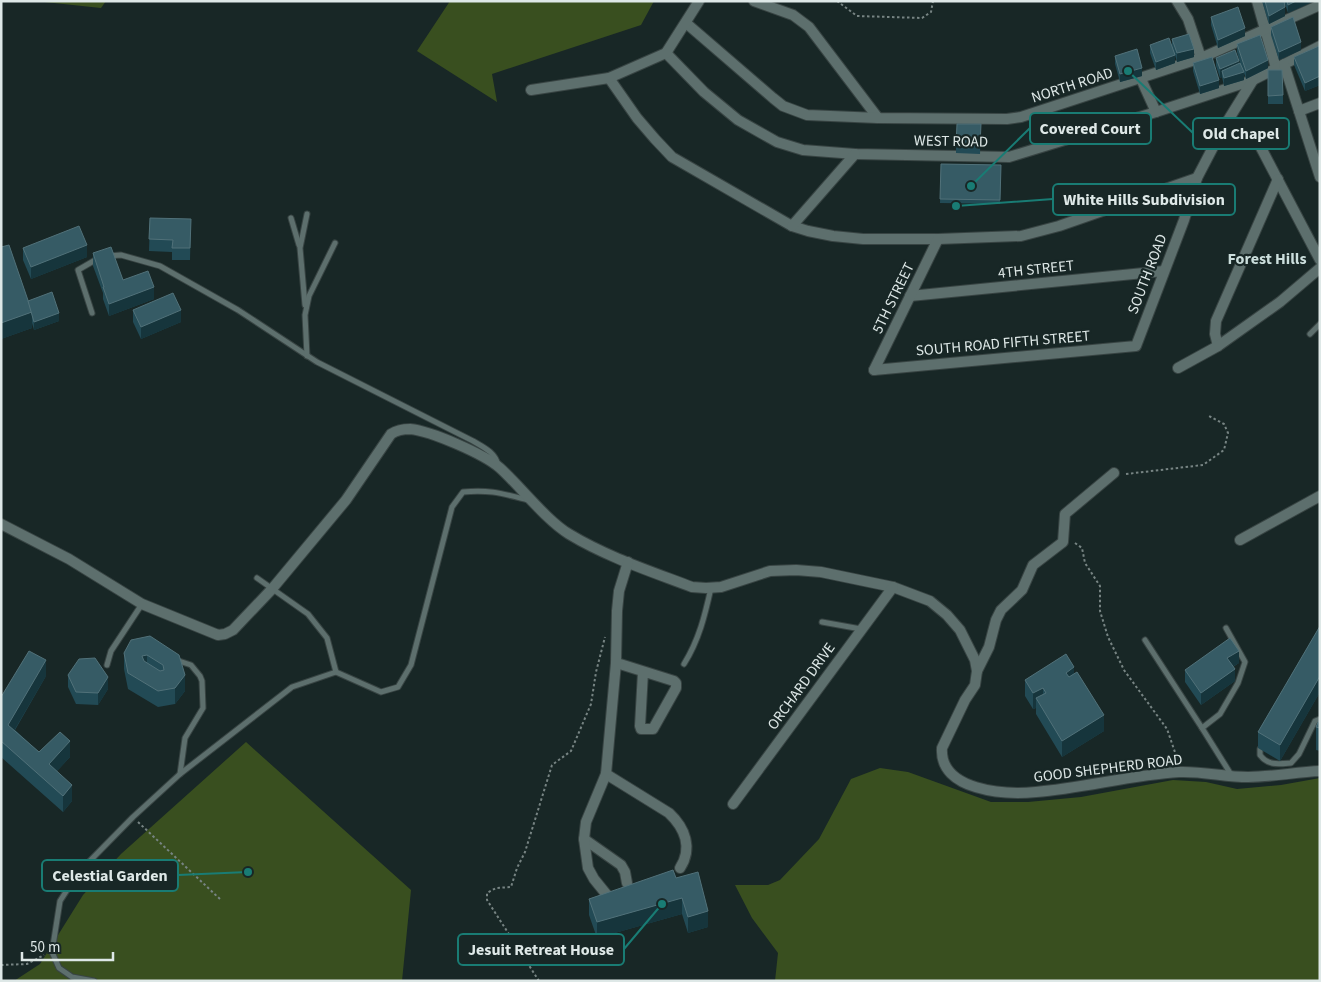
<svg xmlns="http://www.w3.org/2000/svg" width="1321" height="982" font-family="'Source Sans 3',sans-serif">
<rect width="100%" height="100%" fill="#182726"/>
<g fill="#394f1f">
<polygon points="35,1 106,1 101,8"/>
<polygon points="450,1 654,1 641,25 492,74 497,102 417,51"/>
<polygon points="246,742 411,890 402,981 14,981 40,964 83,895 121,854"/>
<polygon points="880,768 908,772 991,802 1028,802 1081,797 1173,780 1206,782 1237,789 1281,785 1320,778 1320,981 775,981 778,953 752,918 735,885 768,885 780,880 819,839 851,779"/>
</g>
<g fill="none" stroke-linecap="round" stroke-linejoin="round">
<g stroke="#384443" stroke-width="7">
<g id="service">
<polyline points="291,218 299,245"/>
<path d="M108,256L121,255L160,266L238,310L317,362L473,441C483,447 495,452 498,465"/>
<polyline points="305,305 300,248 307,214"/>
<polyline points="92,313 78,270 97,259"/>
<polyline points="1310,334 1320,324"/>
<polyline points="307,356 305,315 309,296 335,243"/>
<polyline points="257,578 308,614 327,638 336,672"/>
<polyline points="822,622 861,629"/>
<polyline points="1145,640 1202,728 1232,776"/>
<polyline points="176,660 191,665 200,676 202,681 203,708 185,738 180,774"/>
<path d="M684,664C699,640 705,615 711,588"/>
<polyline points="107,665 111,651 142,604"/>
<polyline points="1202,728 1220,714 1238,683 1245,662 1226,628"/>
<path d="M1260,749V755C1268,766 1279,764 1291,763L1299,754L1315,721L1320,719"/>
<path d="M94,981L72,977L59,968L52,952L60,901L78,873L133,817L180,774L292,687L336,672L381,692L398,687L411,665L452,507L463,492C489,489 504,494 528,500"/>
</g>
</g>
<g stroke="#384443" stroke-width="12">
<g id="minor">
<polyline points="754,1 793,15 809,27 878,118"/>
<polyline points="1177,1 1188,19 1201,58"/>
<polyline points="1257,1 1276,68"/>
<polyline points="686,23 773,98 783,106 807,115 878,118 1007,119 1021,117 1201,58 1320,5"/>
<polyline points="666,53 704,92 738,120 777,142 803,150 855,154 1009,157 1156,112 1253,80 1320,46"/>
<polyline points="1284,64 1320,177"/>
<polyline points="609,78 637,118 655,139 672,157 792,226 808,231 833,236 863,239 938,239 1021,236 1059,226 1197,178"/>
<polyline points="1141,79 1156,112"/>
<polyline points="531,90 609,78 666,53 699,1"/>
<polyline points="1299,111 1320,103"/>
<polyline points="1259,144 1320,260"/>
<polyline points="792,226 855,154"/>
<polyline points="910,296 1164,271"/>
<polyline points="1218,346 1215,334 1216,321 1278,179"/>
<polyline points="1178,368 1218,346 1280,302 1320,268"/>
<polyline points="874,370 1136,346 1184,220 1197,178 1222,130 1253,80"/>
<polyline points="874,370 938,239"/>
<path d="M1,524L69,559L142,604L218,635L225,634L233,630L272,589L346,500L391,434C397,430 403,429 410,429C431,431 484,454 500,468C521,487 546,520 569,534C607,557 650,571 692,587L706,588L721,587L770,571L796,570L821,572L893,587L930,601L947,615L960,630L975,660L977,671L975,685L965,700L942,748C939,791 1005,795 1036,792C1084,788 1131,775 1179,772C1202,771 1225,777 1248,777C1272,777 1296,772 1320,771"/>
<polyline points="1240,540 1320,496"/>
<polyline points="616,663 620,664 674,681 676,683 676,688 653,729 641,729 640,726 643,672"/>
<polyline points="977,671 989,647 996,620 1001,610 1022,590 1033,565 1063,542 1065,514 1114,473"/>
<path d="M606,774L669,813C685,828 693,848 680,868"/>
<polyline points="733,804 893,587"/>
<polyline points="584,839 621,865 625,872 627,883"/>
<polyline points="611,900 594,879 588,868 584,839 586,822 606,774 616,663 617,611 619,591 628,562"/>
</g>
</g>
<g stroke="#778483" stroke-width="2" stroke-dasharray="2.5 2.5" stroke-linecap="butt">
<polyline points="837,1 857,16 922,18 931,12 933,1"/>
<polyline points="1126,474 1203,465 1224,450 1228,433 1224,424 1209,416"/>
<polyline points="1075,543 1082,548 1085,563 1100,586 1100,611 1108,637 1124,670 1167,729 1178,761"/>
<polyline points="138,822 221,900"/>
<polyline points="1,965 27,964 44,955"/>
<polyline points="1,980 2,981"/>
<polyline points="539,981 487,900 487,893 496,888 511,887 517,868 525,852 552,765 571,751 591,704 596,672 605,637"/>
</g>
<use href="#service" stroke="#5d6f6d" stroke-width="5"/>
<use href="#minor" stroke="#5d6f6d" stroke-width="10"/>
</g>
<g fill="#224a55">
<polygon points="1262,1 1284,1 1285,16 1269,24"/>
<polygon points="1284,1 1314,1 1288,13"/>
<polygon points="1211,17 1245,36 1218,48 1211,25"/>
<polygon points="1271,27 1301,50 1279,60 1271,35"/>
<polygon points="1172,39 1194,57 1177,62 1175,55 1175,63 1156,70 1150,53 1150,45 1172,47"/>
<polygon points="1237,44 1268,68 1246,79 1244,73 1244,80 1224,86 1222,77 1220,78 1216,66 1216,58 1239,63 1240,63 1237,52"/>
<polygon points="1320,48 1320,85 1305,91 1294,65 1294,57"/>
<polygon points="1115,56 1142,76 1120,82 1115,64"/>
<polygon points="1193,63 1219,88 1200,94 1193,71"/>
<polygon points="1268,70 1283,95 1283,104 1268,104"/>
<polygon points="981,124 980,154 956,153 956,145"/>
<polygon points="941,164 1001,165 1000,204 940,203"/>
<polygon points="150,218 191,219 190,260 172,260 172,252 149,251"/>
<polygon points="1,247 28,301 59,321 34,330 32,323 32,328 1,339"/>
<polygon points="23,248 87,257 31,279 23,260"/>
<polygon points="93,253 123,280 154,299 109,316 103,299 103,293 93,266"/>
<polygon points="133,310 181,322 141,339 133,322"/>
<polygon points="1320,626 1320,692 1280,761 1258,748 1258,732"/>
<polygon points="150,636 185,691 175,704 158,707 128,689 124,669 124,653"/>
<polygon points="1239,663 1233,667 1235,681 1201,705 1185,682 1185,670"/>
<polygon points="1074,674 1104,731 1062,757 1036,714 1036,708 1033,709 1025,696 1025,680"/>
<polygon points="68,675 108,689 98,705 76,704 68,687"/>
<polygon points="46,676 15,730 39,752 70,757 57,771 72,801 63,812 1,757 1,697"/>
<polygon points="1320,718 1320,751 1316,750 1316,727"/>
<polygon points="676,878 708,927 688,933 682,914 597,938 589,915 589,899"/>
</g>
<g fill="#16353c">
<polygon points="1296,1 1314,1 1288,13 1288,5"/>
<polygon points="1285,7 1285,16 1269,24 1269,16"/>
<polygon points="1245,28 1245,36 1218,48 1218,40"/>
<polygon points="1301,42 1301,50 1279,60 1279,52"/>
<polygon points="1194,49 1194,57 1177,62 1177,53"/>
<polygon points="1175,55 1175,63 1156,70 1156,62"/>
<polygon points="1268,60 1268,68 1246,79 1246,71"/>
<polygon points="1239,61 1239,69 1222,71 1222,77 1220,78 1220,69"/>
<polygon points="1142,68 1142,76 1120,82 1120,74"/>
<polygon points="1244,72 1244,80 1224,86 1224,78"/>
<polygon points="1320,76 1320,85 1305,91 1305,83"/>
<polygon points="1219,80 1219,88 1200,94 1200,86"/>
<polygon points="87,245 87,257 31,279 31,267"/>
<polygon points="154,287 154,299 109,316 109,304"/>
<polygon points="181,310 181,322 141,339 141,327"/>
<polygon points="32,312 32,328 1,339 1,323"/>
<polygon points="59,313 59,321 34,330 34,322"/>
<polygon points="1239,651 1239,663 1227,670 1227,658"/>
<polygon points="147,655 147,671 142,656"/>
<polygon points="46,660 46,676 8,741 8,725"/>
<polygon points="1074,667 1074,683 1066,688 1066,673"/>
<polygon points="1235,669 1235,681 1201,705 1201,693"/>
<polygon points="185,675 185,691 175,704 175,688"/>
<polygon points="1320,676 1320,692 1280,761 1280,745"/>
<polygon points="108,677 108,689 98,705 98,693"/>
<polygon points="1043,688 1043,704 1036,698 1036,708 1033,709 1033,693"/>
<polygon points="1104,715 1104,731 1062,757 1062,741"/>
<polygon points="70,741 70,757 49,780 49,764"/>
<polygon points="72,785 72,801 63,812 63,796"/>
<polygon points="682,898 682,914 597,938 597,922"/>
<polygon points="708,911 708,927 688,933 688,917"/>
</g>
<g fill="#365b65" stroke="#517179" fill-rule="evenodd">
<polygon points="1265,1 1284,1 1285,7 1269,16"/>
<polygon points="1287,1 1296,1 1288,5"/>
<polygon points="1238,7 1245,28 1218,40 1211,17"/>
<polygon points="1293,17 1301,42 1279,52 1271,27"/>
<polygon points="1189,34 1194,49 1177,53 1172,39"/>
<polygon points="1260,35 1268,60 1246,71 1237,44"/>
<polygon points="1169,38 1175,55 1156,62 1150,45"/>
<polygon points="1319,46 1320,48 1320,76 1305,83 1294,57"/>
<polygon points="1137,49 1142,68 1120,74 1115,56"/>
<polygon points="1235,50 1239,61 1220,69 1216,58"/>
<polygon points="1212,57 1219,80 1200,86 1193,63"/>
<polygon points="1240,63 1244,72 1224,78 1222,71"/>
<polygon points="1268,70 1282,70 1283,95 1268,96"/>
<polygon points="957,124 981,124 980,146 956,145"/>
<polygon points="941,164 1001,165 1000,200 940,199"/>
<polygon points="150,218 191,219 190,248 172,248 173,240 149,239"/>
<polygon points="79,226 87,245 31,267 23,248"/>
<polygon points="9,245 32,312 1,323 1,247"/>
<polygon points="111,247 123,280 148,271 154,287 109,304 103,287 104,287 93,253"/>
<polygon points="52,292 59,313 34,322 28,301"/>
<polygon points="173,293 181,310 141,327 133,310"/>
<polygon points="1320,626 1320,676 1280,745 1258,732"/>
<path d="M150,636L179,655L185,675L175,688L158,691L128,673L124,653L131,640ZM147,655L163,665L164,670L160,671L144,661L142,656Z"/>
<polygon points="1230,638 1239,651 1227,658 1235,669 1201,693 1185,670"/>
<polygon points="29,651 46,660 8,725 39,752 60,732 70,741 49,764 72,785 63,796 1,741 1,697"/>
<polygon points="1066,654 1074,667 1066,673 1069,677 1077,672 1104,715 1062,741 1036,698 1046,693 1043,688 1033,693 1025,680"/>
<polygon points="95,658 108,677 98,693 76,692 68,675 79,659"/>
<polygon points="1320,718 1320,728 1316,727"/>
<polygon points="673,870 676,878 698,872 708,911 688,917 682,898 597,922 589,899"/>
</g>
<g text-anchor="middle" stroke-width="4.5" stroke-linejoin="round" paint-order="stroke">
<g font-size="15" fill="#dee8e7" stroke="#182726">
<text transform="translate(1072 85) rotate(-18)" y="5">NORTH ROAD</text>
<text transform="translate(951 141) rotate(1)" y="5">WEST ROAD</text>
<text transform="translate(1036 269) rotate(-6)" y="5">4TH STREET</text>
<text transform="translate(1147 274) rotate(-69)" y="5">SOUTH ROAD</text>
<text transform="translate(893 298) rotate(-64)" y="5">5TH STREET</text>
<text transform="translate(1003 343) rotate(-5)" y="5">SOUTH ROAD FIFTH STREET</text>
<text transform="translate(801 686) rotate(-54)" y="5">ORCHARD DRIVE</text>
<text transform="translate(1108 768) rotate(-7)" y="5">GOOD SHEPHERD ROAD</text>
</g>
<g font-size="16" font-weight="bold" fill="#cbdedc" stroke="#182726">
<text x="1267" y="264">Forest Hills</text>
</g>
</g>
<path fill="none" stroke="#197c74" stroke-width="2" d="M971 186L1030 128M1128 71L1193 133M956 206L1053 199M248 872L178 875M662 904L624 949"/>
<g fill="#197c74" stroke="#182726" stroke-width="2">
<circle cx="971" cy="186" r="5"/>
<circle cx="1128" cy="71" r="5"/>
<circle cx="956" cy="206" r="5"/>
<circle cx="248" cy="872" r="5"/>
<circle cx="662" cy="904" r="5"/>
</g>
<g fill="#182726" stroke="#197c74" stroke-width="2">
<rect x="1030" y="113" width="121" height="31" rx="5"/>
<rect x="1193" y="118" width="96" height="31" rx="5"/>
<rect x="1053" y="184" width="182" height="31" rx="5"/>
<rect x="42" y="860" width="136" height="31" rx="5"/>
<rect x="458" y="934" width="166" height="31" rx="5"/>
</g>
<g font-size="16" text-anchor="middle" font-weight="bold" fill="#dee8e7">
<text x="1090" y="134">Covered Court</text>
<text x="1241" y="139">Old Chapel</text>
<text x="1144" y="205">White Hills Subdivision</text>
<text x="110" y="881">Celestial Garden</text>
<text x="541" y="955">Jesuit Retreat House</text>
</g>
<rect width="1321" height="982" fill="none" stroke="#dee8e7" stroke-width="5"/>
<path d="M22 952v8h91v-8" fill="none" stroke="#dee8e7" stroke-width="2.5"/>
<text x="30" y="952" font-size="15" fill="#dee8e7" stroke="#182726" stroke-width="4" paint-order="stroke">50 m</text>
</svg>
